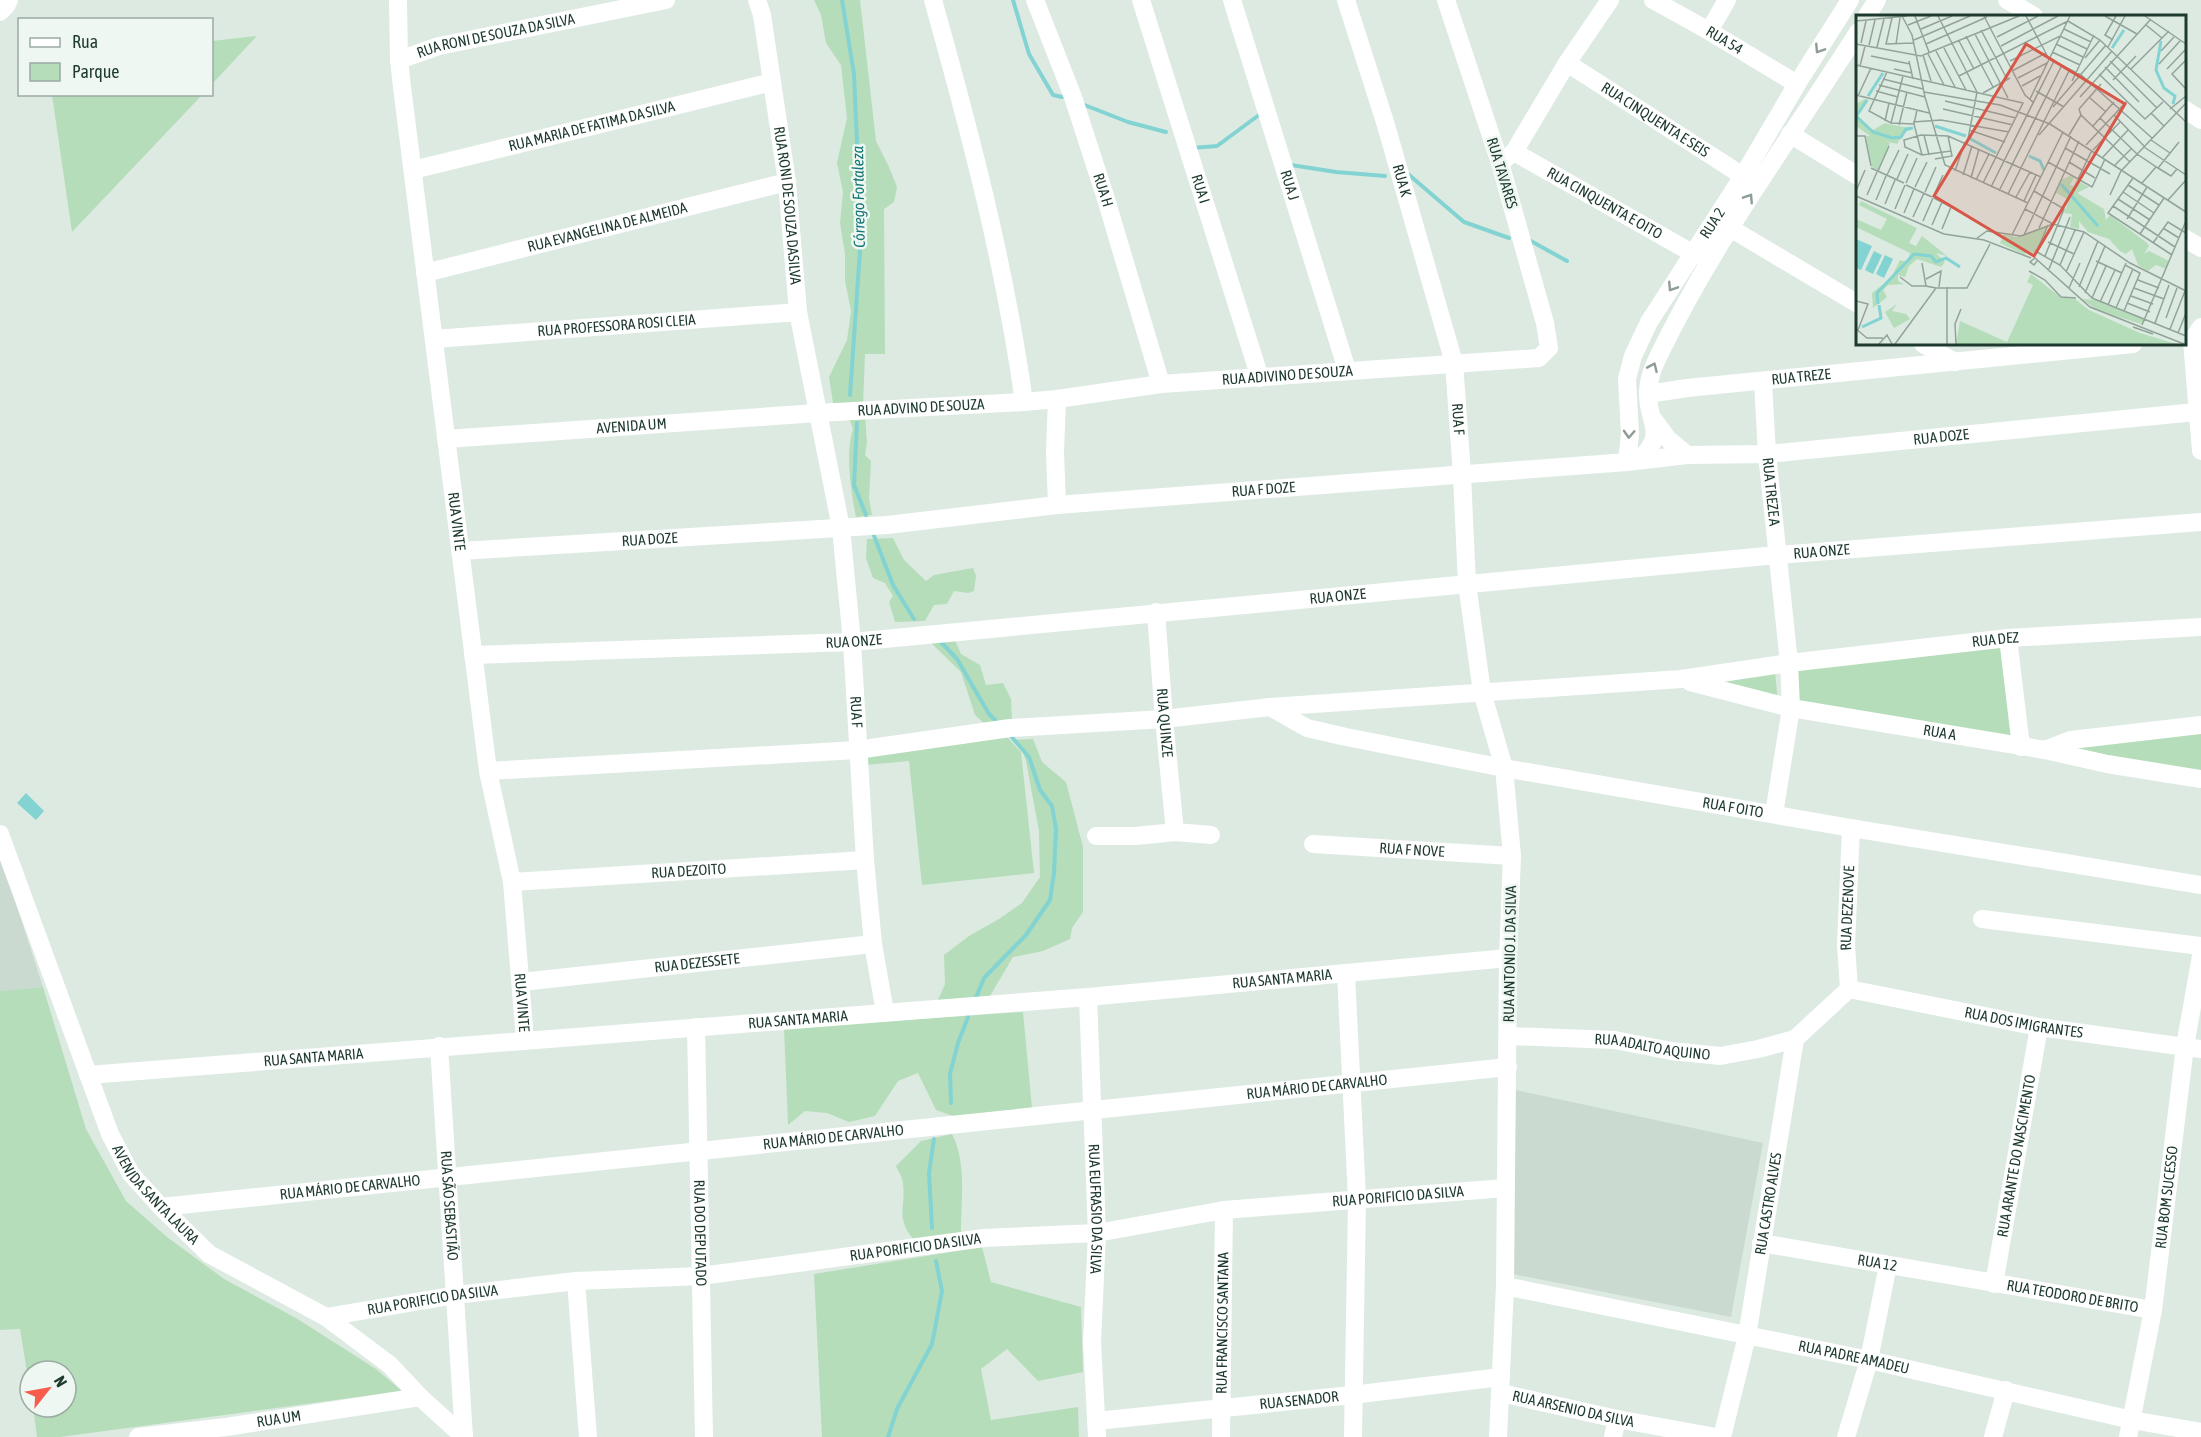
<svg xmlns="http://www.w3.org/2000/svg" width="2201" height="1437" font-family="'Asap Condensed',sans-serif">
<rect width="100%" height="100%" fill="#ddeae2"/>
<g fill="#cbdad1">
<polygon points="0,854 43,987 0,991"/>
<polygon points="1516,1090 1763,1143 1731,1317 1512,1274"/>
</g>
<g fill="#b5ddb9">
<polygon points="814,0 860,0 876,141 889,167 897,187 894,202 884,209 885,354 865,354 863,405 833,403 829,377 847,340 851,311 845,281 845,254 840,223 843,192 837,163 847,118 841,65 826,43 821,15"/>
<polygon points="257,36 212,84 212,41"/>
<polygon points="52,95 52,94 202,95 72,232"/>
<path d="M865,415L867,443L865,455L871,461L869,498L872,515L856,517C851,493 845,452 853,429L848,416Z"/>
<polygon points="893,538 904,560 926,581 934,575 973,568 976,576 974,591 968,593 954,591 947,604 934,605 925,621 895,622 889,602 893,596 885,583 873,578 866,558 867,539"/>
<polygon points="953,636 961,654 980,665 986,685 1003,683 1011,699 1012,721 986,725 975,715 961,672 928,640"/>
<polygon points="2001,646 2013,738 1798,703 1796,669"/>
<polygon points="1775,672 1778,702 1689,679"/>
<polygon points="2201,732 2201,774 2064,746"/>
<polygon points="1007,737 1021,752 1034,873 922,885 909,761 865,765 864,759 871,754"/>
<polygon points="1033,739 1042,762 1066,782 1083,847 1083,912 1072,928 1070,939 1043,951 1013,957 990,996 937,1002 945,984 944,955 969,936 999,919 1022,903 1040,877 1039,831 1026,761 1023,753 1012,740"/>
<polygon points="43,987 86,1129 126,1201 167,1237 224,1279 296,1318 376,1369 402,1391 60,1437 37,1437 33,1407 66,1407 66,1371 30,1371 30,1390 20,1329 0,1330 0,991"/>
<polygon points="1023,1012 1032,1108 953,1116 936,1110 918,1073 898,1081 875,1116 849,1122 827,1113 805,1111 788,1125 784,1028"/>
<path d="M952,1134C967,1163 961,1202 961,1234L914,1240C895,1217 906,1209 903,1184C903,1178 898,1171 896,1166L921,1141Z"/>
<polygon points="982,1247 991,1282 1081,1307 1083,1372 1038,1381 1007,1349 981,1369 991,1420 1078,1407 1079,1437 822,1437 814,1274"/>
</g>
<polygon fill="#82d3d2" points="26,793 44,811 36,820 17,803"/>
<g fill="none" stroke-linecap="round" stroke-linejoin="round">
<g stroke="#82d3d2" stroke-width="4">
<polyline points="842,0 854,74 861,236 850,395"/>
<polyline points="1013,0 1029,54 1053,95 1062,97"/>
<polyline points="1082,104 1128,122 1166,132"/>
<polyline points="1192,148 1217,146 1259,115"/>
<polyline points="1291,165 1336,172 1385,176"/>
<polyline points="1408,174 1464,222 1509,238"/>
<polyline points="1529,240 1567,261"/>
<polyline points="857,423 854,485 866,515"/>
<polyline points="873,533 893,585 914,619"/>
<polyline points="939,640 957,659 989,714 995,720"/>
<polyline points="975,1000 984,978 1026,935 1050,900 1054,873 1056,829 1052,806 1040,790 1029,757 1010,735"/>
<polyline points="951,1103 950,1074 958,1043 968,1017"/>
<polyline points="932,1228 929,1173 934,1139"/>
<polyline points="888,1437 897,1409 932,1344 942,1291 936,1261"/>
</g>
<g stroke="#fff" stroke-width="18">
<path id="s1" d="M398,0L399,60L402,87L488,771L512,882L525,1040"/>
<path id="s2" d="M757,0L762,15L787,182L798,312L841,528L852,642L865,860L873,944L885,1012"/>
<path d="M933,0C970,132 1005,265 1024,402"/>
<path id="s3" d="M1035,0L1073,97L1106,199L1161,384"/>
<path id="s4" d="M1141,0L1260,378"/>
<path id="s5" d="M1232,0L1347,370"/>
<path id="s6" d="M1346,0L1385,122L1454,363L1462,475L1467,584L1482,692L1504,768L1512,856L1508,958L1505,1286L1498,1437"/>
<path id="s7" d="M1653,0L1709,31L1797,84"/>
<polyline points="2007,0 2034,16"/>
<polyline points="0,12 6,6 9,0"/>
<polyline points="1867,16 1877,0"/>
<polyline points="1709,31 1727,0"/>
<path id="s8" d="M399,60L439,46L666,0"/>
<path id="s9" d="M1567,63L1743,176"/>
<polyline points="2184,109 2201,120"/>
<polyline points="1790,134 1858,176"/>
<polyline points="1514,152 1567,63 1610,0"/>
<path id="s10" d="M1500,163L1514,152L1694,254L1704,257"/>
<path id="s11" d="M413,170L772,82"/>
<polyline points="1730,228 1858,304"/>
<polyline points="2184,238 2201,248"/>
<path id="s12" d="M425,273L787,182"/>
<polyline points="2201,327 2192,341 2201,451"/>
<path id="s13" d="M434,339L798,312"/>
<polyline points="1923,344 1955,362"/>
<path id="s14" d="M1763,382L1767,454L1789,663L1791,708L1774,814"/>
<path id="s15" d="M1648,394L1687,388L2133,344"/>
<polyline points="1057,399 1055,452 1057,505"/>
<polyline points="1654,420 1668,439 1687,455"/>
<path id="s16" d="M446,439L817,413L1024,402L1057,399L1161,384L1539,358L1549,348L1545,323L1500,163L1446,0"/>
<path d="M1639,460C1668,432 1648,425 1648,394C1648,378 1654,365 1661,351C1716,238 1791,138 1858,32"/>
<path id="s17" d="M1627,462L1630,434L1627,379L1633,356L1649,322L1743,176L1797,84L1850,0"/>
<path id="s18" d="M460,551L887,525L1057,505L1627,462L1687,455L1767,454L2196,412"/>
<path id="s19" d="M1156,612L1164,719L1175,832"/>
<polyline points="2008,638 2021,747"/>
<path id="s20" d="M473,655L852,642L1777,555L2201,522"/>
<path id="s21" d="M1690,682L1791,708L2045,750L2107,764L2201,779"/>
<path id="s22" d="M1270,707L1307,728L1346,737L1504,768L1851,828L2201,885"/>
<polyline points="2045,750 2071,740 2201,725"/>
<path id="s23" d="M488,771L857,750L1010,728L1164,719L1270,707L1681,679L1789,663L2008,638L2201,627"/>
<path id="s24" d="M0,834L110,1134L131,1174L161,1207L209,1254L326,1317L390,1365L420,1397L464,1437"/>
<polyline points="1096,836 1136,836 1175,832 1211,835"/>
<path id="s25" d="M1313,844L1512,856"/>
<path id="s26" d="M512,882L865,860"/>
<polyline points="1982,919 2201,946"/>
<polyline points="1346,973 1357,1199 1353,1437"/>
<path id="s27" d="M521,982L873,944"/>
<path id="s28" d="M1849,989L2039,1027L2201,1049"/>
<path id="s29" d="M1849,989L1846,945L1851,828"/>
<path id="s30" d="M1088,997L1097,1233L1092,1342L1097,1437"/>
<path id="s31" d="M696,1027L704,1437"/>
<path id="s32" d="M1509,1036L1615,1040L1671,1051L1720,1056L1758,1049L1795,1039"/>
<path id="s33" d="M439,1046L464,1437"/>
<path id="s34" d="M88,1075L1088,997L1508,958"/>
<path id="s35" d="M161,1207L1508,1067"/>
<path id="s36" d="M1761,1243L2153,1310"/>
<polyline points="576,1281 588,1437"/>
<path id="s37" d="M1994,1284L2039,1027"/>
<path id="s38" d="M1505,1286L1869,1360L2132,1420L2201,1432"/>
<path id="s39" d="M326,1317L456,1295L576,1281L701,1276L984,1238L1097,1233L1224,1210L1505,1188"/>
<path id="s40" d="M1501,1393L1617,1419L1716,1437"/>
<path id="s41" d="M1096,1421L1352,1395L1501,1377"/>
<path id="s42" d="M138,1437L226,1427L420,1397"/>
<path id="s43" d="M1221,1437L1224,1210"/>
<polyline points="1613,1437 1617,1419"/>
<path id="s44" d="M1722,1437L1747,1336L1795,1039L1849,989"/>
<polyline points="1846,1437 1869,1360 1888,1265"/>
<polyline points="1993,1437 2006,1390"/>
<path id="s45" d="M2128,1437L2153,1310L2185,1046L2201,956"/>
</g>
</g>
<defs><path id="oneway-chevron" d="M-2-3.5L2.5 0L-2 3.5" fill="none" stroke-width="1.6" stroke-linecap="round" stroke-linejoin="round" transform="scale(1.5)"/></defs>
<g stroke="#8e9c96">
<use href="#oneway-chevron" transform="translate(1819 49) rotate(123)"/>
<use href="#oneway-chevron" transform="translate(1749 198) rotate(-57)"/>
<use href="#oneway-chevron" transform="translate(1672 287) rotate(123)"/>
<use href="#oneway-chevron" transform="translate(1653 367) rotate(-66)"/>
<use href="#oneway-chevron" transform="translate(1629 434) rotate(93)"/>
</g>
<g text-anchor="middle" stroke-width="5" stroke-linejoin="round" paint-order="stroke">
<g font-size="15" fill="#1e3a2e" stroke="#eef7f1">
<text dy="5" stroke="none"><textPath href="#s8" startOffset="100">RUA RONI DE SOUZA DA SILVA</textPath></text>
<text dy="5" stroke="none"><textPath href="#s7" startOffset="82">RUA 54</textPath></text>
<text dy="5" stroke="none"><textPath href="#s9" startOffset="105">RUA CINQUENTA E SEIS</textPath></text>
<text dy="5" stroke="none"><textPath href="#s11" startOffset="184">RUA MARIA DE FATIMA DA SILVA</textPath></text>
<text transform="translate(1502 173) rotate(73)" y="5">RUA TAVARES</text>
<text dy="5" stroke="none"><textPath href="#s6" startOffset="189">RUA K</textPath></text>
<text dy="5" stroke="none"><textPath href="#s5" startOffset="194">RUA J</textPath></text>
<text dy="5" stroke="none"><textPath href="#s4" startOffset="198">RUA I</textPath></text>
<text dy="5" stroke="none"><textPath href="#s3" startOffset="202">RUA H</textPath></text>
<text dy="5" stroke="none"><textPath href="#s10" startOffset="122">RUA CINQUENTA E OITO</textPath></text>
<text dy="5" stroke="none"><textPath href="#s2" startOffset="208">RUA RONI DE SOUZA DASILVA</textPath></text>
<text dy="5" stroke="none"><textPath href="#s17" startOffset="262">RUA 2</textPath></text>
<text dy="5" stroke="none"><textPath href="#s12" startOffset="188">RUA EVANGELINA DE ALMEIDA</textPath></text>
<text dy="5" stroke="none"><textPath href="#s13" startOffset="183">RUA PROFESSORA ROSI CLEIA</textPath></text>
<text dy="5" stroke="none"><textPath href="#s16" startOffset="844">RUA ADIVINO DE SOUZA</textPath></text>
<text dy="5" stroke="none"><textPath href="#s15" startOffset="154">RUA TREZE</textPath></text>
<text dy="5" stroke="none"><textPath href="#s16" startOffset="476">RUA ADVINO DE SOUZA</textPath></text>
<text dy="5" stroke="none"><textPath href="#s6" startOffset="435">RUA F</textPath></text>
<text dy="5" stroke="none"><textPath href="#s16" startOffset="186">AVENIDA UM</textPath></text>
<text dy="5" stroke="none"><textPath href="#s18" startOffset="1486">RUA DOZE</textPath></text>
<text dy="5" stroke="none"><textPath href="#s18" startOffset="806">RUA F DOZE</textPath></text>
<text dy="5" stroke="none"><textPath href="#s14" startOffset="110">RUA TREZE A</textPath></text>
<text dy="5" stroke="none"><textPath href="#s1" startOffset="525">RUA VINTE</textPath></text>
<text dy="5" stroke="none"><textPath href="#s18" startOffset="190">RUA DOZE</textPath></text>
<text dy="5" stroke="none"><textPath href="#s20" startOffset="1353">RUA ONZE</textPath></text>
<text dy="5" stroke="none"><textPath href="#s20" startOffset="867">RUA ONZE</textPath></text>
<text dy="5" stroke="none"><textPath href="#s23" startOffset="1514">RUA DEZ</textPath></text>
<text dy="5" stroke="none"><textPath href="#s20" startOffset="381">RUA ONZE</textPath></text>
<text dy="5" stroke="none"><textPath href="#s2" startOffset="720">RUA F</textPath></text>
<text dy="5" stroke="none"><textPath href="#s19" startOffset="111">RUA QUINZE</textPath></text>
<text dy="5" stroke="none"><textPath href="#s21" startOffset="255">RUA A</textPath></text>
<text dy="5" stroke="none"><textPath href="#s22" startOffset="476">RUA F OITO</textPath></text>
<text dy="5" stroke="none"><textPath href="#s25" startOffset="99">RUA F NOVE</textPath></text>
<text dy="5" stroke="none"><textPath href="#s26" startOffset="177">RUA DEZOITO</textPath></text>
<text dy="5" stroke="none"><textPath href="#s29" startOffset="81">RUA DEZENOVE</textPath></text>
<text transform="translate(1510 954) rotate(-89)" y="5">RUA ANTONIO J. DA SILVA</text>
<text dy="5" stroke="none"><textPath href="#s27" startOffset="177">RUA DEZESSETE</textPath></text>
<text dy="5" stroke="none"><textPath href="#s34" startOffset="1198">RUA SANTA MARIA</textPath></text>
<text dy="5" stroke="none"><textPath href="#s1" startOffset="1011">RUA VINTE</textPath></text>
<text dy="5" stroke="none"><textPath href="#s34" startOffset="712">RUA SANTA MARIA</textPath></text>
<text dy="5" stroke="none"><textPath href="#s28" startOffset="178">RUA DOS IMIGRANTES</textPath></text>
<text dy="5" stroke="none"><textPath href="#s32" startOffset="144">RUA ADALTO AQUINO</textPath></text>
<text dy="5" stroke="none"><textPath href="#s34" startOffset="226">RUA SANTA MARIA</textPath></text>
<text dy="5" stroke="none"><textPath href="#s35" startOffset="1162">RUA MÁRIO DE CARVALHO</textPath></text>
<text dy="5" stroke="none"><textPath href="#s35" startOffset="676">RUA MÁRIO DE CARVALHO</textPath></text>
<text dy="5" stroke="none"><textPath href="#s37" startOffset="130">RUA ARANTE DO NASCIMENTO</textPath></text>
<text dy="5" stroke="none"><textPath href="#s35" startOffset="190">RUA MÁRIO DE CARVALHO</textPath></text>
<text dy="5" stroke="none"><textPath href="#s24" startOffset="396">AVENIDA SANTA LAURA</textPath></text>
<text dy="5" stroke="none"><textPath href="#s39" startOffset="1080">RUA PORIFICIO DA SILVA</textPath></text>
<text dy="5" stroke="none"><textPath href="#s45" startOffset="243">RUA BOM SUCESSO</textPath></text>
<text dy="5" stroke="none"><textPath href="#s44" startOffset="238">RUA CASTRO ALVES</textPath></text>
<text dy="5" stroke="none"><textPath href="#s33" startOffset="160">RUA SÃO SEBASTIÃO</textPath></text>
<text dy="5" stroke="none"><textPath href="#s30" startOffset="212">RUA EUFRASIO DA SILVA</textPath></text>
<text dy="5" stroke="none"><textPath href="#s31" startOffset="206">RUA DO DEPUTADO</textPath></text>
<text dy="5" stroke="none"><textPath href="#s39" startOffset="594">RUA PORIFICIO DA SILVA</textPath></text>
<text dy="5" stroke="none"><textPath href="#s36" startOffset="118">RUA 12</textPath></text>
<text dy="5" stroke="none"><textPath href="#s36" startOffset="316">RUA TEODORO DE BRITO</textPath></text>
<text dy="5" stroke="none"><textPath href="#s39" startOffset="108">RUA PORIFICIO DA SILVA</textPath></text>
<text dy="5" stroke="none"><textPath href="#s43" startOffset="114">RUA FRANCISCO SANTANA</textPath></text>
<text dy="5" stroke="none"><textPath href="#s38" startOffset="356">RUA PADRE AMADEU</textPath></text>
<text dy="5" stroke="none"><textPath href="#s41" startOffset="204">RUA SENADOR</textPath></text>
<text dy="5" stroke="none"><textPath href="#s40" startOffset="74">RUA ARSENIO DA SILVA</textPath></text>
<text dy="5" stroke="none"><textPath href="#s42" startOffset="142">RUA UM</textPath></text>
</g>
<g font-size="16" font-style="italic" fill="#177778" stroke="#eef7f1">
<text transform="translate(858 197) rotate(-91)" y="6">Córrego Fortaleza</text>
</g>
</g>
<g transform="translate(1856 15)">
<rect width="330" height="330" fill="#ddeae2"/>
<path d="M9,84L13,85L2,101L10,111L17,115L29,108L57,114L49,117L41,129L28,126L34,128L22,155L16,152L10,121H14L0,111V89ZM214,161L218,163L214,170L218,171L220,165L233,172L221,178L248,194L250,205L254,200L291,228L293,231L288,239L293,236L313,246L310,254L300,250L292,256L282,250L276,234L270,239L264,236L253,224L232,217L223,206V214L214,212L216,199L208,198L213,185L200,178L205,165ZM5,186L61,213L53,228L60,231L66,221L91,241L80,238L89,247L85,252L61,244L53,251L49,262L42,260V266L48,269L32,270L27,275L31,282L17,293L16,278L35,263L44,245L51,247L54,238L0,212V204L25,215L31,204L3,190ZM191,211L179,238L171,235L169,240L144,228L148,219L160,222ZM175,259L204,282L219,284L233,295L284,318L320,329H100L104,306L151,327L177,270L171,267ZM226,284L239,285L289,305L285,309L241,295ZM41,289L36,296L50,299L54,304L38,313L29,297Z" fill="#b5ddb9"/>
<path d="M0,224L16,231L5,255L0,253ZM18,236L26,240L17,259L9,255ZM29,240L37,244L28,263L20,259Z" fill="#82d3d2"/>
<path fill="none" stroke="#82d3d2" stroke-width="3" d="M305,26L300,55L308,73L319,81L317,89M256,33L268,15M12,81L27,58M1,100L11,85M0,101L17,117L36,123L45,122L50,114L57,113M79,111L110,121M113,123L140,138M173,141L184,146L188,155M205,169L242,211M22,289L21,278L58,239L75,241L80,247L90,243L104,252M6,312L25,303L23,290"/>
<path fill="none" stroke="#91a49a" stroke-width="1.5" d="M46,1L56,20L69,82L89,150L172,188M59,1L73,37M82,1L121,77L111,129M128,1L169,80L178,88M170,1L193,44L225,60L296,123M249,1L281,19M289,1L330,29M36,3L30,29L58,28M0,6L51,1M212,6L244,25L330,107M52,10L75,1M290,10L306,23M65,14L96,1M208,14L235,27M125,15L151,64M119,19L152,83M110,21L137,72M141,22L182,1M58,25L114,1M257,25L249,20L260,1M103,26L118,54M5,28L10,6M0,29L65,41L163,1M40,29L44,3M70,29L131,2M200,29L227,42M13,30L19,5M145,31L202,1M21,32L28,4M252,32L269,1M88,33L110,75M80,36L99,72M305,36L318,22M196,37L224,50M72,39L88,70M67,40L75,66M15,41L54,49M229,43L244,25M330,45L316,59L330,74M53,46L57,64M154,46L204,21L231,34M254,46L301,93M303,49L324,26M0,50L167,88L127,168M4,51L9,31M249,52L283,87M38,54L56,58M275,54L313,16M311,54L330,34M156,56L190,38M31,57L13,96L35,108L58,109M243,59L289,104L307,87M103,61L212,6M162,63L191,48M27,64L67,74M257,65L280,41M216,66L238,20M23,70L69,82M166,71L184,61M20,76L42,82M180,76L208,92M68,77L144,90L194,109L330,197M127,78L154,63M0,80L73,98M2,81L15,53M224,82L295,4M234,83L250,97M174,84L214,1M89,86L160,103M197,92L250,30M87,94L157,110M223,94L225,100L274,147M223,94L245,69M314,94L330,81M61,95L58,109L66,140M295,98L308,111M258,100L288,131M244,103L281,139L302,153L315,161L321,154M29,106L33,88M57,107L85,105L153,117M35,108L47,61M43,110L51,77M237,111L258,87M113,115L149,127M68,120L73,140M183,120L256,36M213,120L225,100M0,121H9L15,151M295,125L314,138M230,130L271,86M288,132L330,160M209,133L254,159M237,135L264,107M95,136L66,140L49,132L48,125L65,120L92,121L185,162M247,142L272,115M79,144L96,141L92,121M192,147L236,172L249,144M213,147L239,163M259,150L275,134M15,153L48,168M302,153L323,127M22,156L33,131M99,156L109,127M31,160L43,135M107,160L116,131M115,163L123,134M277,163L252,198L316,240M41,164L52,139M222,164L236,135M120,165L133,139M50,168L61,143M286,168L300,152M50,170L76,182M272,170L303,190M59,172L71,147M135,172L198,46M0,176L9,155M143,176L206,50M178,176L208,194L189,241M69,177L80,152M267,177L298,198M152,179L214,54M11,180L21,157M78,180L87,160M254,180L265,156L330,88M0,181L88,219L128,225L175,243M160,182L174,157M78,183L95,192L86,214M262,184L294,205M20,185L30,161M312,185L330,165M168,186L180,160M29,189L39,165M257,191L319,232M39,194L49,170M169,194L197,209M48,198L58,174M57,202L68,178M271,204L291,172M67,206L77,183M76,210L86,187M183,213L223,126M307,213L323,223M284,219L308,183M156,220L207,117M168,220L215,121M121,223L131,216L165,221L197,209L228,217L274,248L330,276M192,227L218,239M297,228L312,207L330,218M181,237L204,250L236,283L330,321M180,238L192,210M181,246L178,250L174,247L179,243L234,292L328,329M240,246L266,258M66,248L70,271L80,273M204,250L219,215M193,254L214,202M173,256L189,265L205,282L220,283M210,257L228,217M44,262L56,271H70M70,264L85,256L83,272M282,265L303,273M223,272L242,226M213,273L224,248M278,273L308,284M229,278L249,231M275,281L297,289M236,283L250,251M0,286L12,289L2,315M244,287L259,255M271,288L294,297M252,290L270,248M260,293L277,254M268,296L284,258L269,250M310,303L321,273M299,308L313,270M286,310L330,206M277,312L297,319M0,314L11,323H27M314,314L329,276M322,318L330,298M23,329L31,320L36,329M39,329L80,273H111L134,229M91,329V272M100,329L99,309L105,294"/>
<path fill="#d75748" fill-opacity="0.15" stroke="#d75748" stroke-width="3" d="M170,29L269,89L178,241L78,181Z"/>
<rect width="330" height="330" fill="none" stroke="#1e3a2e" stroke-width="3"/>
</g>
<rect x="18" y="18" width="195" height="78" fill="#eef7f1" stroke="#9baba3" stroke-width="1.5"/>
<rect x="30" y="38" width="30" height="9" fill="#ffffff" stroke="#9baba3" stroke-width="1.5"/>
<text x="72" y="48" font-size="18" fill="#1e3a2e">Rua</text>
<rect x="30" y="63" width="30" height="18" fill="#b5ddb9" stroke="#9baba3" stroke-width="1.5"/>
<text x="72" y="78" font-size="18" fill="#1e3a2e">Parque</text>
<g transform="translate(48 1389) rotate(59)"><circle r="28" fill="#eef7f1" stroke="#9baba3" stroke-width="1.5"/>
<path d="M0-4.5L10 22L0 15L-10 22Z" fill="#f85c4d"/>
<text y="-9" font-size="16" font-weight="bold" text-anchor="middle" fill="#1e3a2e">N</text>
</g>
</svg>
